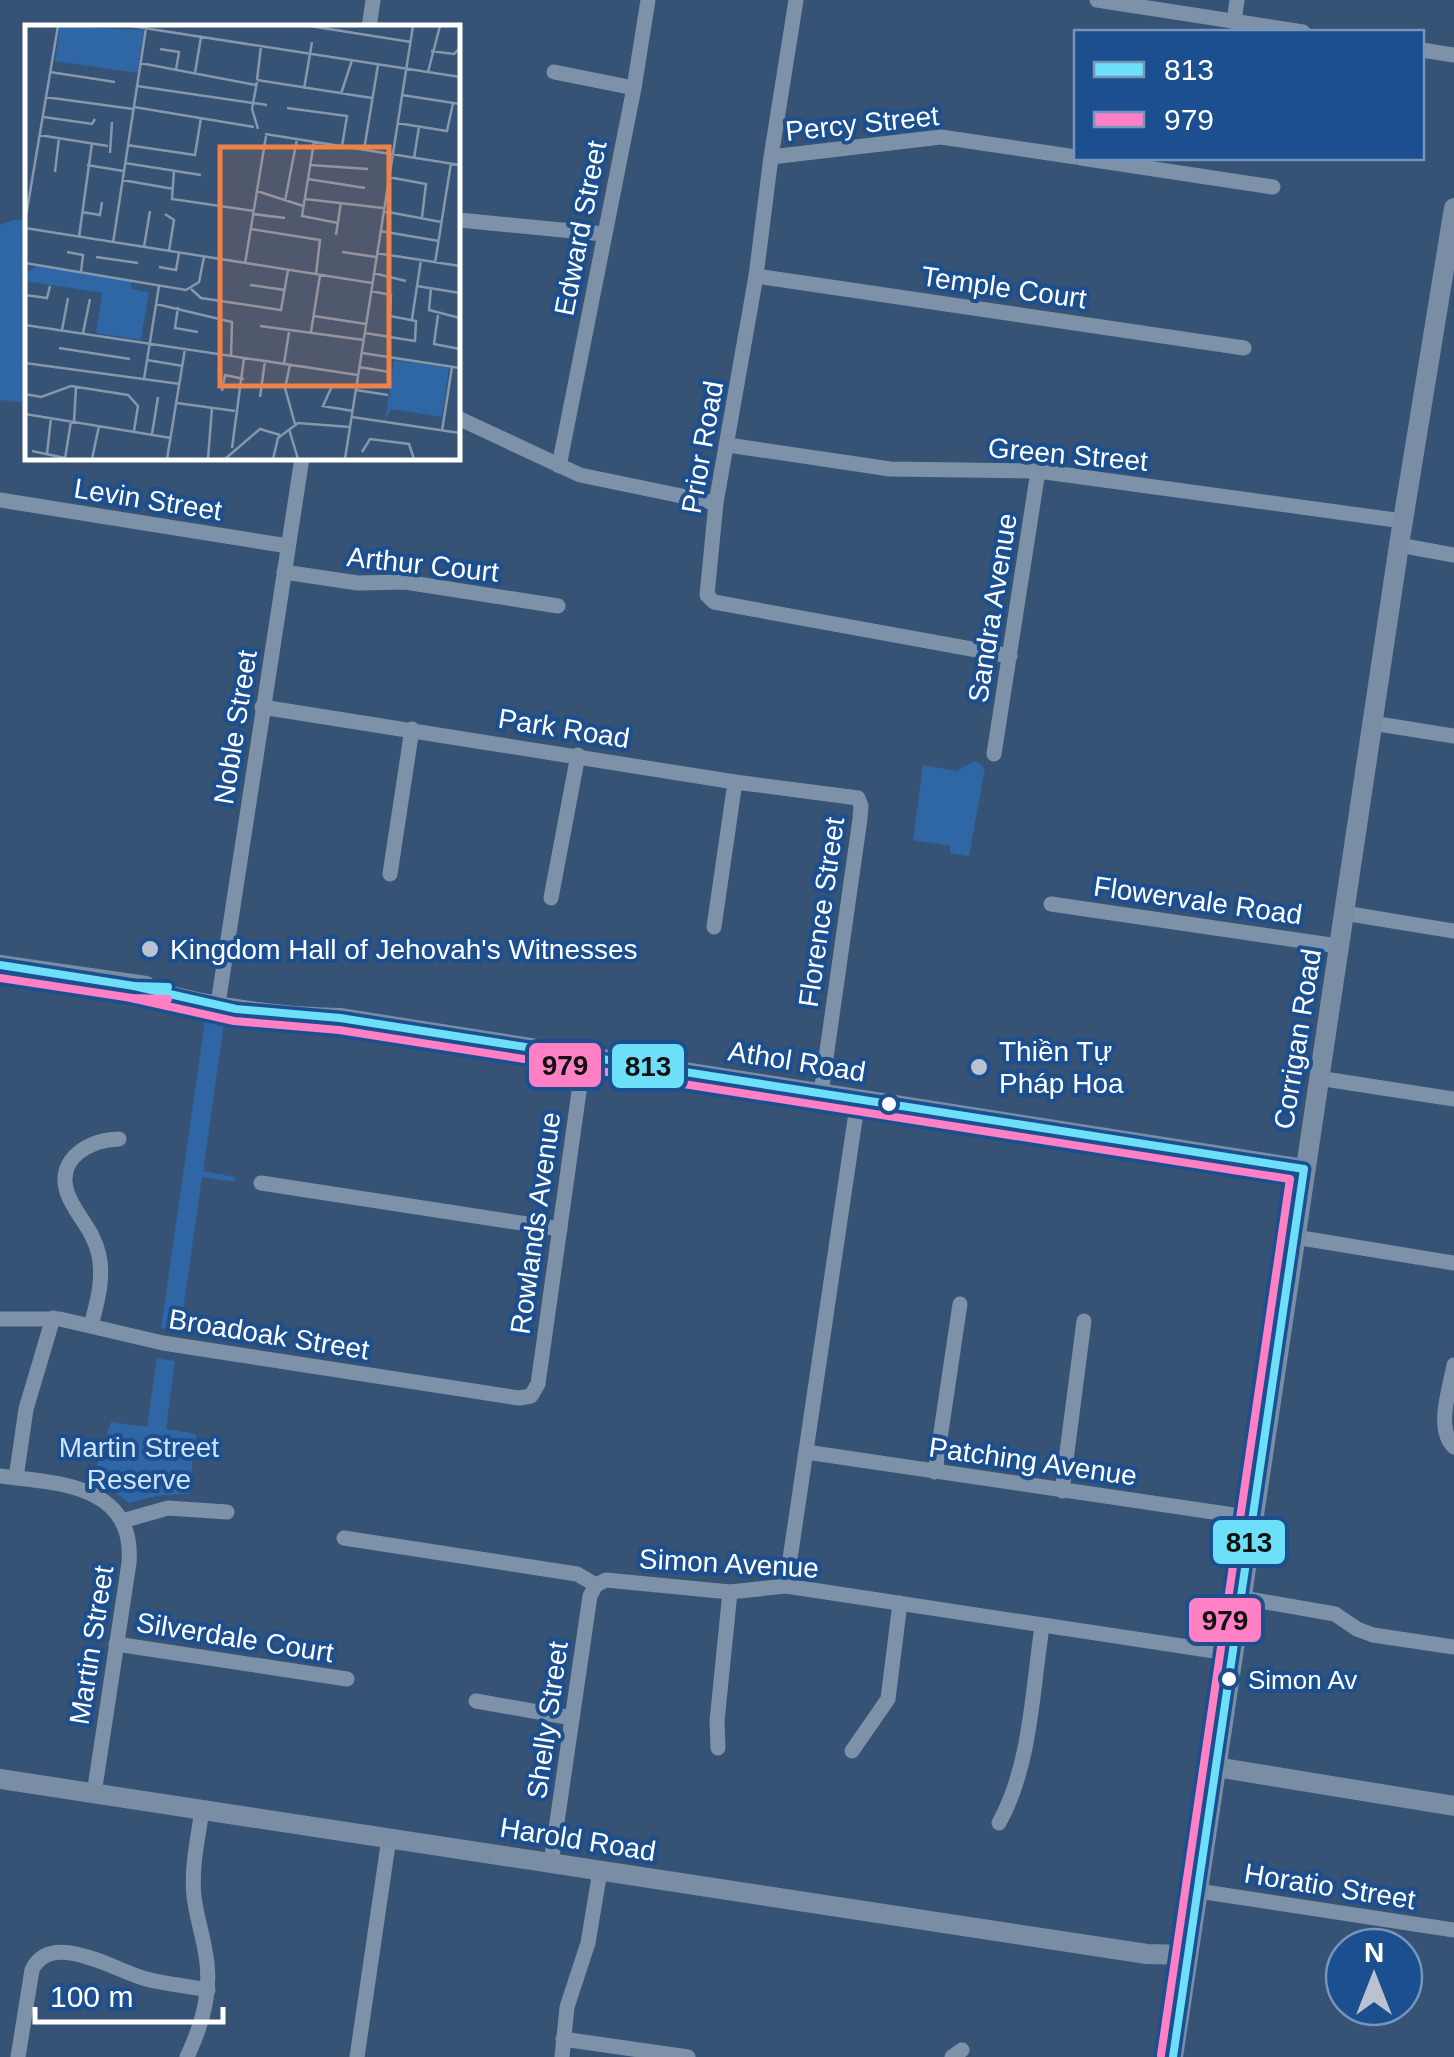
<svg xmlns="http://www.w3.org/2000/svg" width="1454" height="2057" font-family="Arial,sans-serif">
<rect width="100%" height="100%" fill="#365274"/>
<g fill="#2f66a5">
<polygon points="13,220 27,220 26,403 0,400 0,225"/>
<polygon points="975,761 985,768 969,856 950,853 950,846 913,840 923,765 956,771"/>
<polygon points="206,1013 225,1016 203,1171 235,1177 235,1182 202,1177 180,1331 161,1328"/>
<polygon points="157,1358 175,1361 166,1429 196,1434 189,1494 161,1495 129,1503 93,1477 111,1422 147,1427"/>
</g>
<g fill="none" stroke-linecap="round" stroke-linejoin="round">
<g stroke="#7d92a8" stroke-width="15">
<polyline points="796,0 771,157 756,276 716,503 707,595 714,602 1010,656"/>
<polyline points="1097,0 1303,32"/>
<polyline points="1234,22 1237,0"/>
<polyline points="369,28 373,0"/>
<polyline points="1422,50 1454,55"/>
<polyline points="554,72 634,88"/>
<polyline points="771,157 941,137 1076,157"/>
<polyline points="1081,158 1273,187"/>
<polyline points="459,220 604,234"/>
<polyline points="756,276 1244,348"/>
<polyline points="458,418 580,475 716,503"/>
<polyline points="728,445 890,469 1038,471 1403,521"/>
<polyline points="559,466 634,88 648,0"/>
<polyline points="0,500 288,546"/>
<polyline points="1399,545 1454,555"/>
<polyline points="284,572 358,583 405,582 558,606"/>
<polyline points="262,707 735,782 858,798 861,806 860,819 821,1093"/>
<polyline points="1372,723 1454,736"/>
<polyline points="994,754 1038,471"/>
<polyline points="390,874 412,729"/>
<polyline points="551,898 578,755"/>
<polyline points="1051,904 1338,946"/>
<polyline points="1344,913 1454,931"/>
<polyline points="714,927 735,782"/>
<polyline points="218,1004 302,458"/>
<polyline points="1318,1078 1454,1099"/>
<polyline points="261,1183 560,1229"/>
<polyline points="1295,1237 1454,1263"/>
<polyline points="0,1319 60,1319 163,1343 519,1398 531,1396 538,1384 584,1056"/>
<path d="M91,1326C97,1302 104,1280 99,1255C92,1226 74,1214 67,1192C56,1157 91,1140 119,1139"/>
<path d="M1454,1365C1450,1388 1435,1429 1454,1447"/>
<polyline points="806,1452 1254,1518"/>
<polyline points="935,1472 960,1304"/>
<path d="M0,1476C57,1483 135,1484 129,1563L94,1794"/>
<polyline points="16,1478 26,1409 53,1318"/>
<polyline points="1062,1491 1084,1321"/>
<polyline points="122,1521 168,1508 227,1512"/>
<polyline points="344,1538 577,1574 596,1585 606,1580 730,1592 786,1586 1234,1654"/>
<polyline points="786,1586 858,1099"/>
<polyline points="1243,1598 1335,1614 1357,1629 1373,1635 1454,1647"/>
<polyline points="116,1644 347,1679"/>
<polyline points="476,1701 572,1718"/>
<polyline points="718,1748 717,1721 730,1592"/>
<polyline points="852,1751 888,1699 900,1603"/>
<path d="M999,1823C1031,1765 1032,1692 1042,1627"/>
<polyline points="551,1863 590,1596 596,1585"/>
<polyline points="1198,1891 1454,1930"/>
<polyline points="563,2039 688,2057"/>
<path d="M18,2057L32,1970C51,1929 116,1971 146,1979C166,1984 187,1986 208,1990"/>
<path d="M187,2057C203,2023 213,1988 205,1950C202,1932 196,1915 194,1896C191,1867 198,1838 202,1810"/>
<polyline points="357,2057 389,1838"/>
<polyline points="562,2057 567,2007 588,1943 600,1871"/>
<polyline points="952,2057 962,2050"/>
</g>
<g stroke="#798da4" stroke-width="20">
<polyline points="0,965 146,986"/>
<path d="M134,986C199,1005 272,1017 340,1018L1304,1169"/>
<polyline points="1216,1767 1454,1806"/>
<polyline points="0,1779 1147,1954 1188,1955"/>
<polyline points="1173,2057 1399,545 1454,208"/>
</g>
<g stroke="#1b4f8f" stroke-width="15">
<g id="bus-1">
<polyline points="0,965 134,986 168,987"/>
<polyline points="134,986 236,1009 340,1018 1304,1169 1173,2057"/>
</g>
</g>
<g stroke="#1b4f8f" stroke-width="15">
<g id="bus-2">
<polyline points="0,978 132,998 168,999"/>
<polyline points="131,998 234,1021 339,1030 1290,1179 1161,2055"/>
</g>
</g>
<use href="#bus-1" stroke="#6ddff8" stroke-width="8"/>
<use href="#bus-2" stroke="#ff80c5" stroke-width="8"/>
</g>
<g fill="#b9c2ce" stroke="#1b4f8f" stroke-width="4">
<circle cx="150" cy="949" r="10"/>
<circle cx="979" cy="1067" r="10"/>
</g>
<g fill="#fff" stroke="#1b4f8f" stroke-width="4">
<circle cx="889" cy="1104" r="9"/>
<circle cx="1229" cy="1679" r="9"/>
</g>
<g text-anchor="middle" stroke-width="8" stroke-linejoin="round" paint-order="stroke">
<g font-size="26" fill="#fff" stroke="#1b4f8f" text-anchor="start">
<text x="1248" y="1689">Simon Av</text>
</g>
<g font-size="28" fill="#fff" stroke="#1b4f8f">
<text transform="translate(862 123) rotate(-6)" y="10">Percy Street</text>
<text transform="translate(580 228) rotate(-79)" y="10">Edward Street</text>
<text transform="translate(1004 287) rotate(8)" y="10">Temple Court</text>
<text transform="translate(702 447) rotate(-80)" y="10">Prior Road</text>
<text transform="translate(1068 454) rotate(5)" y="10">Green Street</text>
<text transform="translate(148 499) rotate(9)" y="10">Levin Street</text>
<text transform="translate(423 564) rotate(6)" y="10">Arthur Court</text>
<text transform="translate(992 608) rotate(-81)" y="10">Sandra Avenue</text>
<text transform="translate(235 727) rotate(-81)" y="10">Noble Street</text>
<text transform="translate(564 728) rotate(9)" y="10">Park Road</text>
<text transform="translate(1198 900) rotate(8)" y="10">Flowervale Road</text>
<text transform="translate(821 912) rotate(-82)" y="10">Florence Street</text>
<text transform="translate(1297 1039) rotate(-81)" y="10">Corrigan Road</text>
<text transform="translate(797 1061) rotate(9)" y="10">Athol Road</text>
<text transform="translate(535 1223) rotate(-82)" y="10">Rowlands Avenue</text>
<text transform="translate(269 1334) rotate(9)" y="10">Broadoak Street</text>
<text transform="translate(1033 1461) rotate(8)" y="10">Patching Avenue</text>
<text transform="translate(729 1563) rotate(3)" y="10">Simon Avenue</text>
<text transform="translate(235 1637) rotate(9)" y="10">Silverdale Court</text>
<text transform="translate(91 1645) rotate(-81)" y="10">Martin Street</text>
<text transform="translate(547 1720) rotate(-82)" y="10">Shelly Street</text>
<text transform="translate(578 1839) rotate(9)" y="10">Harold Road</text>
<text transform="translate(1330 1886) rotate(9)" y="10">Horatio Street</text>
</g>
<g font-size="28" fill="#fff" stroke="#1b4f8f" text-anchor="start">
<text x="170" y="959">Kingdom Hall of Jehovah's Witnesses</text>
<text x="999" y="1061">Thiền Tự<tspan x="999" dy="32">Pháp Hoa</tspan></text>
</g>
<g font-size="28" fill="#cfe3fa" stroke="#1b4f8f">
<text x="139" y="1457">Martin Street<tspan x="139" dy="32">Reserve</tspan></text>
</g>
</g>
<g transform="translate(25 25)">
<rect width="435" height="435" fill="#365274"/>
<path d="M35,1L119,5L112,48L30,36ZM12,241L107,256L106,264L124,267L116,315L71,308L77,268L0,256V248ZM369,335L424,343L417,392L366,384L360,397Z" fill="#2f66a5"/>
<path fill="none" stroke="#8697ac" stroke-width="2.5" d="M106,1L435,52M285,1L386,17M135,24L154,27L151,45M406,26L429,29L435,23M115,38L231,60M25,47L90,57M403,47L415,1M170,48L176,12M232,55L347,73M232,55L236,21M232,57L227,84L233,104M112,61L242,80M279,64L287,17M316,69L327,35M377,70L435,79M20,72L108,84M109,82L229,102M262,83L322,91L317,121M19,92L67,99L70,94M372,98L422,106L428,78M240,109L435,140M14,110L83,121M289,117L277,191L313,198M102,120L170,130L176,93M339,125L353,40M85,128L87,97M389,133L394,102M100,138L176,150M62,140L98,146M285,140L343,144M149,146L147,174L229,186M30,147L34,113M363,152L401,159L397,192M283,154L340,163M97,155L149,164M232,166L278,181M280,174L358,183M260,176L272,114M358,186L416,197M57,187L75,190L77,177M140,189L149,195L144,226M228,189L260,193M0,197L33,1M0,203L347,258M226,204L295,215L291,249M355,206L414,216M311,210L316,177M54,212L67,118M88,218L121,3M119,222L125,186M42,227L58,230L56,247M317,227L351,232M351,228L435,241M71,232L113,238M0,238L161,265L174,257L179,232M410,238L426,138M220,239L241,111M134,242L151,245L154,228M348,248L381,256M225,260L260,265M392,261L435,268M406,263L404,285L435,293M166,264L176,273L256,285L263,245M0,270L22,273L25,261M131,279L207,297L206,331M153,282L150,303L173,307M413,290L409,319L435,324M289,291L341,299M387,294L396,235M0,300L333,350M235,301L339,315M37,305L43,273M286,307L295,250M58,308L65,274M340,308L390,316L391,296L365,291L366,270L346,266M34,323L105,334M337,328L435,343M0,332L1,300M122,335L158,341M0,338L155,359M259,339L264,307M265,340L260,363L270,399M334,342L364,347M119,354L134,261M307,361L298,381L328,386M331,365L363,370M197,366L200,350L219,354M0,369L16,372L46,361L103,370L113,381L109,406M235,372L240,336M152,378L210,386M0,389L146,413M327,392L435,408M49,397L51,362M264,404L273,434M417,406L427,342M127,409L133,372M207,423L219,333M7,426L40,433M337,427L345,414L384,419L389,434M22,429L26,393M40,434L46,396M67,434L74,401M142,434L160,324M183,434L187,382M200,434L235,404L255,410M248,434L253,413L273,398L325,402M320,434L388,1"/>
<path fill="#ee8249" fill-opacity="0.15" stroke="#ee8249" stroke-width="5" d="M195,122H364V361H195Z"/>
<rect width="435" height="435" fill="none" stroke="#fff" stroke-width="5"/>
</g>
<g stroke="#1b4f8f" stroke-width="4">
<rect x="527" y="1041" width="76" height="48" rx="10" fill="#ff80c5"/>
<rect x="610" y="1042" width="76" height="48" rx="10" fill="#6ddff8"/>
<rect x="1211" y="1518" width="76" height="48" rx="10" fill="#6ddff8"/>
<rect x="1187" y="1596" width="76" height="48" rx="10" fill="#ff80c5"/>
</g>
<g font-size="28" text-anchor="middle" font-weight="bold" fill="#111">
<text x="565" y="1075">979</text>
<text x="648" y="1076">813</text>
<text x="1249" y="1552">813</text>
<text x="1225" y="1630">979</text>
</g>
<rect x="1074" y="30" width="350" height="130" fill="#1b4f8f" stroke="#7695bc" stroke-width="2.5"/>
<rect x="1094" y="62" width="50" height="15" fill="#6ddff8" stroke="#7695bc" stroke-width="2.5"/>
<text x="1164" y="80" font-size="30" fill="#ffffff">813</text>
<rect x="1094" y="112" width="50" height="15" fill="#ff80c5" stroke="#7695bc" stroke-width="2.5"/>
<text x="1164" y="130" font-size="30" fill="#ffffff">979</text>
<g transform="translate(1374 1977)"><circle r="48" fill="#1b4f8f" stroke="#7695bc" stroke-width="2.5"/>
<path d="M0-8L18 38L0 25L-18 38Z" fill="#b9c2ce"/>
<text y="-15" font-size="28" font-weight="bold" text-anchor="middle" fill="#ffffff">N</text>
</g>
<path d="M35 2007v15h188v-15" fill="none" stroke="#ffffff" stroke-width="5"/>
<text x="50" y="2007" font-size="30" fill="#ffffff" stroke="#1b4f8f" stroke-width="8" paint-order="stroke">100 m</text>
</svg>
